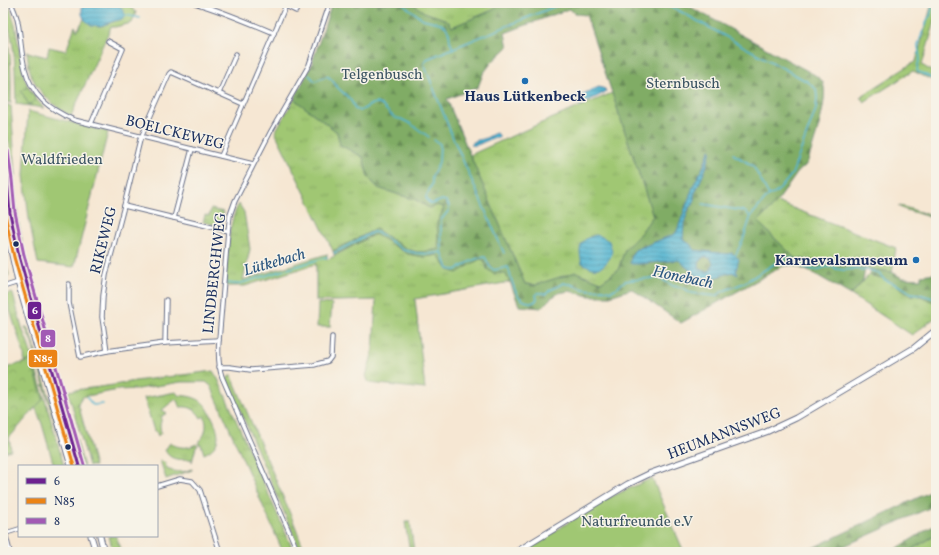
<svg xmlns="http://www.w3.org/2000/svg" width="939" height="555" font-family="Vollkorn,serif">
<defs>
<pattern id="grass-tufts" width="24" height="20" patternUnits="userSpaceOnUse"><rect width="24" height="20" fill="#a0c773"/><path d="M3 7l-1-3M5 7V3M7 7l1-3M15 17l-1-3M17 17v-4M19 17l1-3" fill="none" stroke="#89ab66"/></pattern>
<pattern id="forest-firs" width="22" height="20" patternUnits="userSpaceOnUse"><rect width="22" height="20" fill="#80ac65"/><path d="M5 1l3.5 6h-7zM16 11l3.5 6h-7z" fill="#688c56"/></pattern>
<pattern id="park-crowns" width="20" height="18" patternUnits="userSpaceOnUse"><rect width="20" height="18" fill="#a0c773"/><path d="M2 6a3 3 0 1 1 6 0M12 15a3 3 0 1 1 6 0" fill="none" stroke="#89ab66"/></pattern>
<pattern id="water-rules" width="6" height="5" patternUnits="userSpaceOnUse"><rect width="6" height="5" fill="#52b5d1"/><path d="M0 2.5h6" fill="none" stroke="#4394ad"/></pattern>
</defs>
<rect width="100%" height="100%" fill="#f7f3e8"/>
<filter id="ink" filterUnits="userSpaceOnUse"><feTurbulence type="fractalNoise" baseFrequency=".025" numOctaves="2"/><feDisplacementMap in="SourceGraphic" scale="8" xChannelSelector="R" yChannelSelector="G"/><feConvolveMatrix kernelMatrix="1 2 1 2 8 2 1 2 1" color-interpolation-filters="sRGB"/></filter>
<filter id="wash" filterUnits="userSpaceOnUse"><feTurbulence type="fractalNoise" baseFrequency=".012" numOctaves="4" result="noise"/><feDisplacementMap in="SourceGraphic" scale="16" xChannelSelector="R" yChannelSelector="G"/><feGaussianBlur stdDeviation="0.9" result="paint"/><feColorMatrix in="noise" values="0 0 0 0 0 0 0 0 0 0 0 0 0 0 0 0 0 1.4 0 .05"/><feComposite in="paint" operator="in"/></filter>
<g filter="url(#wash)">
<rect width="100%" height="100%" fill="#f6e7d3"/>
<g fill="url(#grass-tufts)" stroke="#5e7b68">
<path d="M3,3H8L15,24L24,77L28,86L37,100L44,108L16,104C15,81 16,58 11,36C9,25 3,14 3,3Z"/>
<path d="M103,3H126L136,12L132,23L115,27H111L71,116C52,105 34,90 29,67C28,62 28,57 27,52L47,57L49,47L66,51L75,26L77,31L84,19C100,32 106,22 123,19L116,4C111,6 108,7 103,3Z"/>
<polygon points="412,3 511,3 499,5 493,10 452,27 447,20 424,12"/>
<polygon points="932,3 936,3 936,18 922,65 936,74 936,82 913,71 864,102 860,97 916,61"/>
<path d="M3,21C12,47 11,76 11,103L3,101Z"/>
<polygon points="612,93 653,216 639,235 625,249 618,270 601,282 576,272 535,285 525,284 470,155 532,127"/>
<path d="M294,99L337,132L340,145L363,157L368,177L378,188L416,200L429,208L438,205L444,208L437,223L439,249C432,250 425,252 417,252C406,250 386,236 376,229L333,251L275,132Z"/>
<polygon points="3,103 11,106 16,176 15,176 11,151 3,121"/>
<path d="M10,156C15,184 16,213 22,241H20C14,213 13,185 8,157Z"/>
<path d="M3,184L6,213L9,222L14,248L19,266H18C10,239 3,212 3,184Z"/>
<polygon points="777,202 896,248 892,272 795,258 758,222"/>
<path d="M239,204L244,212L250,249L243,280L327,254V260L375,234L408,254L425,257L438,255L448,269L480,259L484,260L492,273H505L510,282L415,299L425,389L369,383L366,376L373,351L376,300L339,301H316V264L245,286H226C227,263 227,223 239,204Z"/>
<polygon points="898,206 901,206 936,217 936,219 903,209"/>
<polygon points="3,255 9,275 3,279"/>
<polygon points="869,275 882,278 895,284 910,295 921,296 936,303 936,317 912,335 851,295"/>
<polygon points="12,293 13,294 23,331 27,340 45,399 64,466 54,466 42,424 36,409 24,390 25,371 24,354 5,295"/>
<polygon points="25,327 27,327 31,336 55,417 58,434 31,340"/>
<polygon points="213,371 218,379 294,552 283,552 211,386 206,382 181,382 138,389 118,390 82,397 78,403 95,466 89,466 68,391 114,385 135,381"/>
<polygon points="231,374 294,523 305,552 301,552 231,389 227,379"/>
<path d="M176,392L178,395C186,396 192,396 199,400C206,404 209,411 212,417C220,433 222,446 204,454L201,444L199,445L198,443C206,435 208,426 204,416L201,418C196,409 189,406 180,407L176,399L168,405L162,410L167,413L162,416L160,426L161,433L158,436L156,431H154L144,398Z"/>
<polygon points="66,412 68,412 84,466 82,466"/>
<path d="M170,443C178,448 188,449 196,444L198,446L196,447L192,462V459C181,460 170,461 165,450Z"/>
<path d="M160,460L165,463L167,469C174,472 181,472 188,471V470L192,469V470L166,479Z"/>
<polygon points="405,522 410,522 414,552 410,552"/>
<polygon points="936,535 936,552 909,552 914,548"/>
<polygon points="109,536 116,536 121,552 113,552"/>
</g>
<g fill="url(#forest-firs)" stroke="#4e6e62" fill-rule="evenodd">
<path d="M332,3H412L424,12L447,20L452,27L493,10L499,5L511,3H683L815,75C817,77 820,79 822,81C831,95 813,145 808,161L805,166L798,172L777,202L758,222L795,258L865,268L863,281L851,295L815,274L793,265L783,266L681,323L632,289L610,296H589L569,291L559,293L551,298L541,308L519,306L510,282L505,273H492L487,269L484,260L480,259L457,273L448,270L438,255L425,257L408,254L375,234L334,255L333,251L376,229C386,236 406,250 417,252C425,252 432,250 439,249L437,223L444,208L438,205L429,208L416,200L378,188L368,177L363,157L340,145L337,132L294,99L311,66ZM569,9L576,14L586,15L653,216L639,235L625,249L618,270L601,282L576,272L535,285L525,284L470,155L447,99L478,87L483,74L492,62L508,47L505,33ZM710,149L711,150L706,168L694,195C695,202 691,205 689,210C684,219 682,230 683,240L690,244L693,250L727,254L732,253L737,274L732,272L707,280L694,274L679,260L638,264L635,250L675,234L677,231Z"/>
<circle cx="706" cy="264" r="7"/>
<polygon points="870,269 892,272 902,278 921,279 921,275 936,273 936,303 921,296 910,295 895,284 882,278 869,275"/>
<polygon points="936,489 936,505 831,552 804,552"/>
<polygon points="936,524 936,535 914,548 909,552 891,552"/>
</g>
<g fill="url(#park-crowns)" stroke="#5e7b68">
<polygon points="211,209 224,212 220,226 203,222 205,215 209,216"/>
<polygon points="31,360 43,399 9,438 11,450 3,452 3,369"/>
</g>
<g fill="#a0c773" stroke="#5e7b68">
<polygon points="28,87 36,100 29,105 21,91"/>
<polygon points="28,111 108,132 74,267 38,263 29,219 24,175"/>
<polygon points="318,303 332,304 330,327 317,327"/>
<polygon points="652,478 684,552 522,552 602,501"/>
</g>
<g fill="url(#water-rules)" stroke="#367298" fill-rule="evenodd">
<path d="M82,3H103C108,7 111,6 116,4L121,7L125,14L123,19L114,21L100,26L91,25L84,19L82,14Z"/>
<path d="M599,87L605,89L606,92L582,104L579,105L576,103V101C581,93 590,91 599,87Z"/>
<path d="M496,133L499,135V137C494,139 490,139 486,141C479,144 478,146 470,145C477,138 479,141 486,138C490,136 492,134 496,133Z"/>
<path d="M710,149L711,150L706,168L694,195V202L692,206L689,208L684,223L683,240L690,244L694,250L727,254L732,253L739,259L736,270L738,275L732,272L707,280L694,274L679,260L638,264H632L630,263L632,254L635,250L675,234L677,231L694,184L704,166ZM705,256L711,259L713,263L711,270L706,272L700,269C698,264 699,259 705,256Z"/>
<path d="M596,235L600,236L609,241C610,245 612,250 612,253C611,257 609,259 607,262C598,272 593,269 582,263C578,248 579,239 596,235Z"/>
</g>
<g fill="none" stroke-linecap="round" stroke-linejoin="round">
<g stroke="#52b5d1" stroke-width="1.5">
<polyline points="401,3 423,19 440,23 446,27 449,33 450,41 453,49"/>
<polyline points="665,3 808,82 816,89 817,97 816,109 792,174 780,189 774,194 769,195 751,216 743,240 735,256"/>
<polyline points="932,3 932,8 930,16 928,18 924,30 922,33 918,46 920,59 918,64 917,70 918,72 922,73 936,81"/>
<polyline points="125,15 140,18"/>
<path d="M309,75L315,81L327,76C334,80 333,82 338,88C346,96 351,97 355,109L360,111L372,104L376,103L381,105L395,118L401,119L411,124L429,137"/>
<path d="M434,140L440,144L439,162L432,176V184L426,197L427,201L432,204L442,200L446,201L449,206V210L441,220V229L442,252L448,269L456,270C466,265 472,258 485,257L490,267L494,270L508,267C512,279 514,301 529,302C534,303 535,302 537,299L536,295L538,293H541L546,294L550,290L559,286L564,283L567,284H570L583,289L593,290L603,289L606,290L611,291L615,289L625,281L632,280L653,278H659L667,282L673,286L683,288L692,293L706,295L716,296L723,291L744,283L782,259L788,258L793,259L794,262L806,268L816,270L826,267H833L837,269L844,270L854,269L873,271L878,273L885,280L902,287L911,293L919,294L936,299"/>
<polyline points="733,154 753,166 769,195"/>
<polyline points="703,204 744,211 750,216"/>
<polyline points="334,253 373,232 379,233 403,250 416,253 430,254 442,252"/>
<polyline points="504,253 453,138 424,64 427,59 563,3"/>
<polyline points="227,283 236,284 245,282 327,257"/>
<polyline points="87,398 93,405 103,404"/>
</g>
</g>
</g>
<g filter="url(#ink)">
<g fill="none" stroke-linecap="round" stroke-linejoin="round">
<g stroke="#686f87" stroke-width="5.5">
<g id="street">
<path d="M11,3C14,10 17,16 18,23C21,38 21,54 25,69C32,96 49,109 74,120L253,164"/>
<path d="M195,3C222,11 248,22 274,33"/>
<polyline points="280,3 296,11"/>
<polyline points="219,93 236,54"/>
<polyline points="91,124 123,49 108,41"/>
<polyline points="221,156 286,5"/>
<polyline points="124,206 228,231"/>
<polyline points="174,218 192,149"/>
<polyline points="69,284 69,303 80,357 107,351 165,343 219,340"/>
<polyline points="3,287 25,280"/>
<polyline points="165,343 166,300"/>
<polyline points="107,351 102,317 103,296 106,275 124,206 140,140 169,74 171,72 243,104"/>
<polyline points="219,367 230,367 251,370 314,365 328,361 331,357 332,337"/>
<polyline points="157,486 180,479 192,481 200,490 220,552"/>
<polyline points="5,533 10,552"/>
<polyline points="3,534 19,529"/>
<path d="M298,552L222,377C218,365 218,354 219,340L228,231L230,215L235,201L271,131L309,65L330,3"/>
</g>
</g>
<g stroke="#686f87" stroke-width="7">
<g id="secondary">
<polyline points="3,152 7,180 10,213 19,256 79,466"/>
<polyline points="3,214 18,282 71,466"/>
<polyline points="91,536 96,552"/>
<polyline points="100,536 104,552"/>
<polyline points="516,552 628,484 651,473 766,432 796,418 914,348 936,330"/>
</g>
</g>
<use href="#street" stroke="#fff" stroke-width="3.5"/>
<use href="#secondary" stroke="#fff" stroke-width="5"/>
<g stroke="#f7f3e8" stroke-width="6">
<polyline id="bus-1" points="3,152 7,180 10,213 19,256 79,466"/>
</g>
<g stroke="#f7f3e8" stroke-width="6">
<polyline id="bus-2" points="3,191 5,214 14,257 74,466"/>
</g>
<g stroke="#f7f3e8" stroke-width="6">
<polyline id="bus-3" points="8,151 12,180 15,212 24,255 84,465"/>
</g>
<use href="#bus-1" stroke="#6d2190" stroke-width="3"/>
<use href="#bus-2" stroke="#eb8316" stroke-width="3"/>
<use href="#bus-3" stroke="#a25ab4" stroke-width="3"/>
</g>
</g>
<g fill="#1f6fb2" stroke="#f7f3e8" stroke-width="1.5">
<circle cx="525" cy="81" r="4"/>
<circle cx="916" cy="260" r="4"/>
</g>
<g fill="#1b2f5e" stroke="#f7f3e8" stroke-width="1.5">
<circle cx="16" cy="244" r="3.5"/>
<circle cx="68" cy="447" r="3.5"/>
</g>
<g text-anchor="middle" stroke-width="3" stroke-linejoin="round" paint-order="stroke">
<g font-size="15" fill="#3c5563" stroke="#f7f3e8">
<text x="382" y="79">Telgenbusch</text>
<text x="683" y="88">Sternbusch</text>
<text x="62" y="164">Waldfrieden</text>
<text x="637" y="526">Naturfreunde e.V</text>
</g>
<g font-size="15" font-weight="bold" fill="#1b2f5e" stroke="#f7f3e8">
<text x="525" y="101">Haus Lütkenbeck</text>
<text x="908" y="265" text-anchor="end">Karnevalsmuseum</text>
</g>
<g font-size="15" fill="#1b2f5e" stroke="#f7f3e8">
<text transform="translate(175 132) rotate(14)" y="5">BOELCKEWEG</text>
<text transform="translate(103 240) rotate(-76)" y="5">RIKEWEG</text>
<text transform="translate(214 273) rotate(-84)" y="5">LINDBERGHWEG</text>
<text transform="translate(724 433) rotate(-21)" y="5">HEUMANNSWEG</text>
</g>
<g font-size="16" font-style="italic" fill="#2c5780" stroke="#f7f3e8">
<text transform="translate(274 261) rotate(-16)" y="6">Lütkebach</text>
<text transform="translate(683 276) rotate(12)" y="6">Honebach</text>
</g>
</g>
<g stroke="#f7f3e8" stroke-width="1.5">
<rect x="27" y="301" width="15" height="19" rx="4" fill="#6d2190"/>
<rect x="40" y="329" width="16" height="19" rx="4" fill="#a25ab4"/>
<rect x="28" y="349" width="30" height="19" rx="4" fill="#eb8316"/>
</g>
<g font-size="11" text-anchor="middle" font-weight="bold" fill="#fff">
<text x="35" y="314">6</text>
<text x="48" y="342">8</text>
<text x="43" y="362">N85</text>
</g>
<rect width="939" height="555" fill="none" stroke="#f7f3e8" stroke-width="16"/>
<rect x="18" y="465" width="140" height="72" fill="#f7f3e8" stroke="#9fa5b1"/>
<rect x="26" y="478" width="20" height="6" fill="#6d2190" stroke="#9fa5b1"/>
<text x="54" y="485" font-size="12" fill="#1b2f5e">6</text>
<rect x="26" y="498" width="20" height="6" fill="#eb8316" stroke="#9fa5b1"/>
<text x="54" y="505" font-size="12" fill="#1b2f5e">N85</text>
<rect x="26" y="518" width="20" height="6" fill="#a25ab4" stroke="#9fa5b1"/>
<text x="54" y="525" font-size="12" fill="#1b2f5e">8</text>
</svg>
